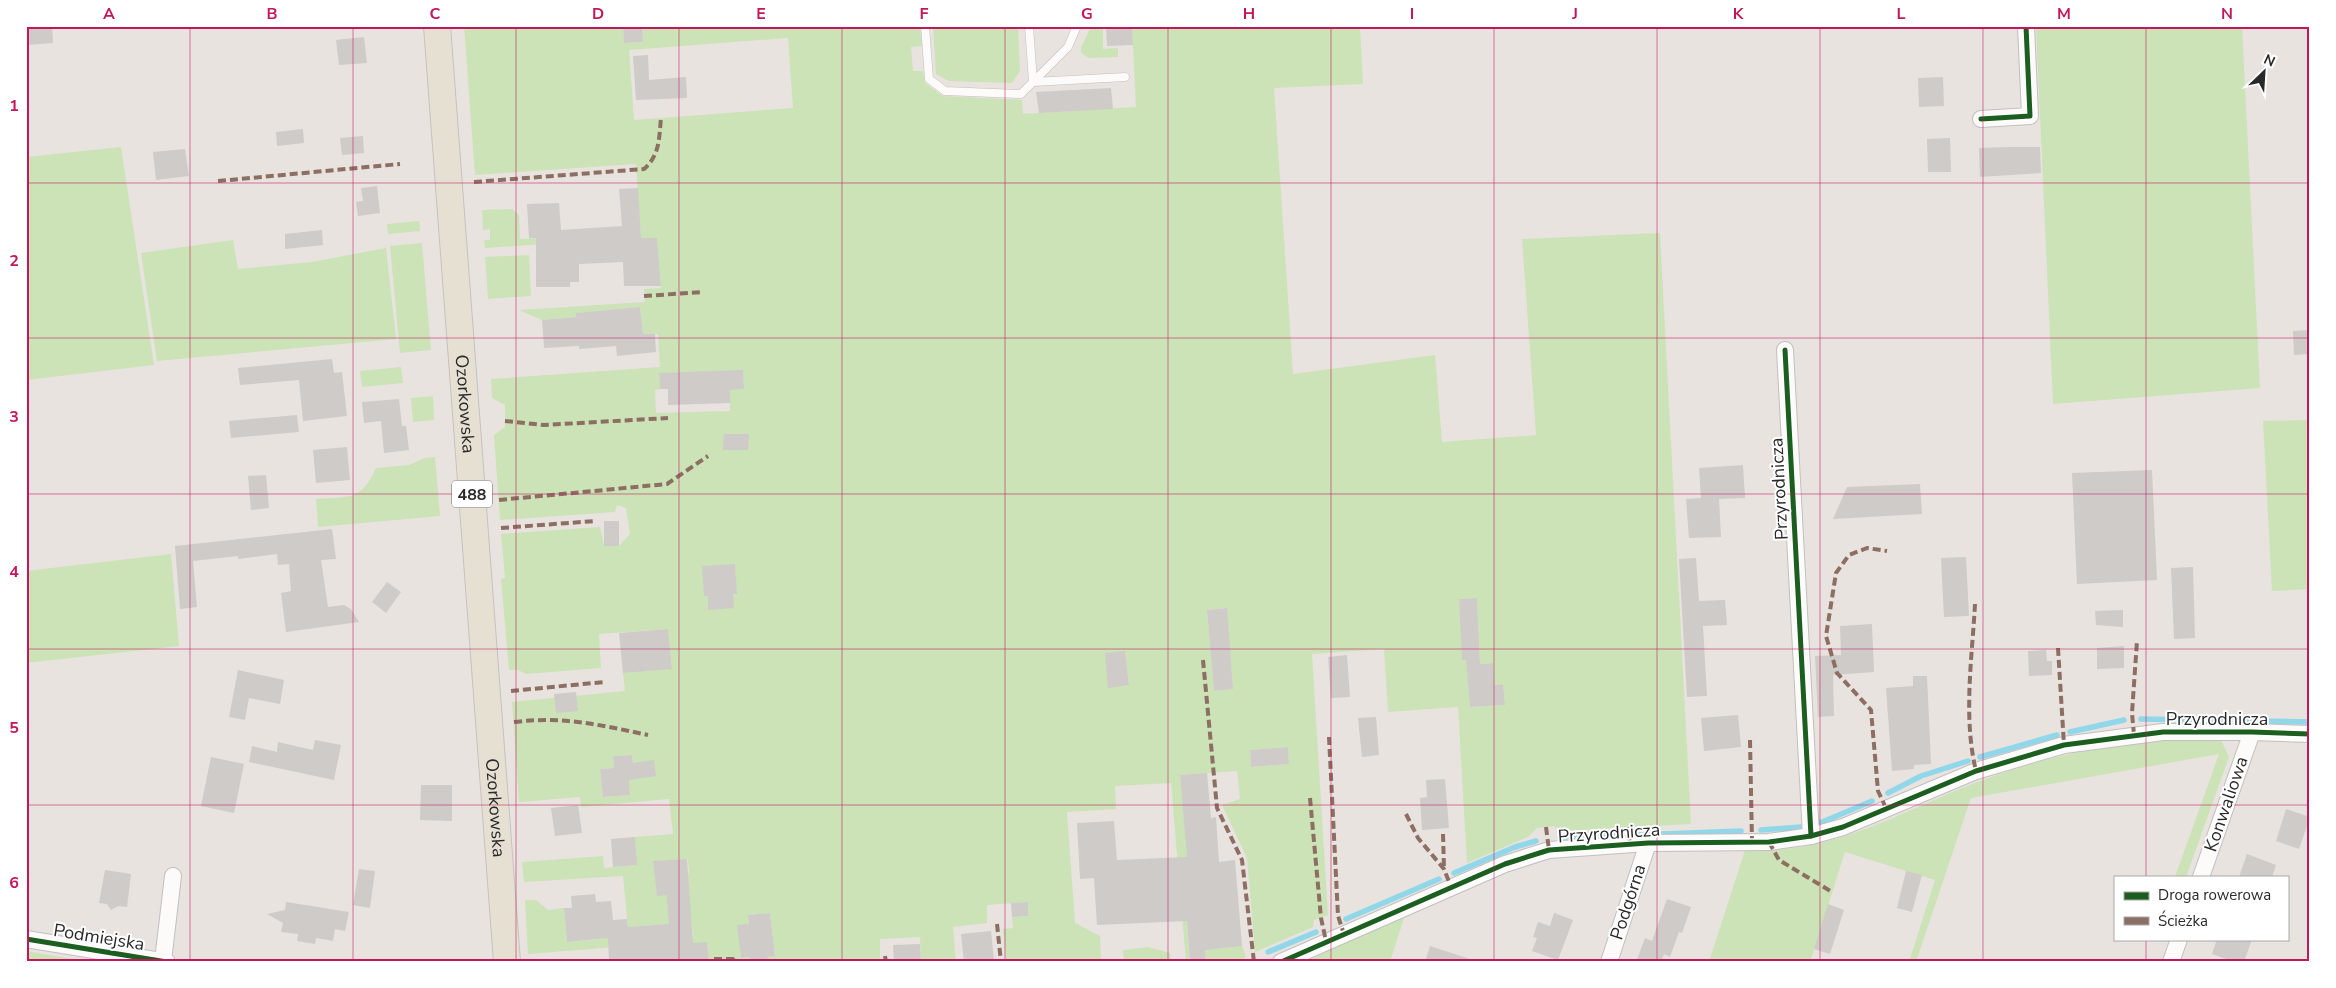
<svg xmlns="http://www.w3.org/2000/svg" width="2336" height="988" font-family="'Nunito Sans',sans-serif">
<rect width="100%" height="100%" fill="#e8e3df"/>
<g fill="#cbe3b7" fill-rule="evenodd">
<path d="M464,26H623L624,43L643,42L642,26H920L922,46L911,47L913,71H923L925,83L943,96L1022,100L1023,114L1136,107L1132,26H1360L1363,84L1274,88L1293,374L1435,355L1442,442L1536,435L1522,239L1660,233L1691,824L1561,831L1554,826L1537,828L1528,837L1467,863L1458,707L1388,712L1384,649L1312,654L1328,915L1314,920L1313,927L1255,952L1247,858L1222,805L1240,799L1237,771L1180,775L1184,820L1198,852L1183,874L1190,962H1186L1171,783L1115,786L1116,809L1067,812L1075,923L1100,936L1101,962H1006L1003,929L1013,928L1012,917L1028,916L1027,902L987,905V923L953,927L956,962H921L920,937L880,939V962H709L707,942L694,962L692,923L628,927L623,876L524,882L522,862L603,856L604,868L636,865L635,837L673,834L669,799L581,807L580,797L519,802L512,702L625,691L623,673L672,668L668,629L599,634L601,668L526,674L518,670H509L501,579L505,578L501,534L600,527L604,545L619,546L630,534L626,508L617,505L615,512L500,520L494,435L505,427V405L492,398L491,379L660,367L658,334H643L640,307L576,313V317L542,320L519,310L645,302L644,289L661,288L657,238H641L636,164L475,175ZM788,38L793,108L634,120L629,50ZM743,371L744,389L730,390V411L656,413L655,390L660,389L659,374ZM1477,598L1480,659L1463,660L1459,599ZM1226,608L1233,689L1214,691L1207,610ZM1125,652L1129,685L1109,687L1106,653ZM1492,663L1494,685L1503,684L1505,705L1470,707L1467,665ZM1288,747L1289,764L1251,767L1250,750ZM632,755L634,766H628L630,795L603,797L600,769L614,768L613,756ZM688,859L689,873L660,874L659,861ZM770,913L775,956L767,957V960L751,961L750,957L741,958L738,926L749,924L748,915Z"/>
<polygon points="933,26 1018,26 1020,71 1012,83 949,81 936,74"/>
<polygon points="1091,26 1103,26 1103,49 1118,48 1118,57 1088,58 1081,52 1081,48"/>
<polygon points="2036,26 2242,26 2260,388 2053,404"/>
<polygon points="121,147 154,365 26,380 26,157"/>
<polygon points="512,209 519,215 520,239 561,237 574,242 485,248 484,240 490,240 490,229 483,230 482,210"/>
<polygon points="419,221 420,231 388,234 387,224"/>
<polygon points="233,240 238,269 312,262 386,248 396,339 157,361 141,253"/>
<polygon points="422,243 431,350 400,353 390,246"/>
<polygon points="529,255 531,296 488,299 485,257"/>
<polygon points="401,367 403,383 362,387 360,371"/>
<polygon points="433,396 434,420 413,422 411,398"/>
<polygon points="2310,420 2310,589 2272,591 2263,421"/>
<path d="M435,457L440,516L318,527L316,499C348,496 361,502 376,468L409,465L425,458Z"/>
<polygon points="171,554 179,646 26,663 26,571"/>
<path d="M2221,740L2229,757L2186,877H2175L2219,754L1971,798L1916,962H1909L1935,880L1845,852L1810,962H1709L1745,850C1837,855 1901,810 1983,780C2031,762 2083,749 2134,743C2162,739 2192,741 2221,740Z"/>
<polygon points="1200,882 1214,949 1242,946 1246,957 1236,962 1206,962"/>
<polygon points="525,900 536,900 548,910 564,908 567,942 601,939 600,930 613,929 615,947 528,954"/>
<polygon points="1405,915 1390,962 1305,962"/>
<polygon points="1148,947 1170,953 1171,962 1124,962 1123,950"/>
<polygon points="26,951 90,962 26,962"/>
</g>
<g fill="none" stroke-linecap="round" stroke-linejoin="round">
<g stroke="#91d7ea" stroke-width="5.5">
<polyline points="2141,719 2310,722"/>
<polyline points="2070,732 2124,720"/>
<polyline points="1980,757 2057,735"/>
<polyline points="1888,793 1921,776 1968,761"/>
<polyline points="1820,823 1872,801"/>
<polyline points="1761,830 1801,827"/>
<polyline points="1637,835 1741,831"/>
<polyline points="1560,837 1622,836"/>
<polyline points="1454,873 1515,847 1536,841"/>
<polyline points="1346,919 1439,879"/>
<polyline points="1268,952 1316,932"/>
</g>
</g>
<g fill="#cecbc8">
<polygon points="26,26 52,26 53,43 26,45"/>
<polygon points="623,26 642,26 643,42 624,43"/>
<polygon points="1106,26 1132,26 1133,45 1107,46"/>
<polygon points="364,37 367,63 339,65 336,40"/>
<polygon points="648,55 649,80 686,77 687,98 636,100 633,56"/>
<polygon points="1943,77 1944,106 1919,107 1918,78"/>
<polygon points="1111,88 1113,109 1039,113 1036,92"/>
<polygon points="303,129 304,143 277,146 276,132"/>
<polygon points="363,136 364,153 342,155 340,138"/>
<polygon points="1950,138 1951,172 1928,172 1927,139"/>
<polygon points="2009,147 2040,147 2041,173 1980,177 1979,148"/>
<polygon points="185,149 189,176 156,180 153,152"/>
<polygon points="377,186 380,213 358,216 356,202 363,201 361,188"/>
<polygon points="638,188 641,238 657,238 661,286 624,286 623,262 579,264 579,282 570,282 570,287 536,287 536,238 529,238 527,204 559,203 561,230 622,226 619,189"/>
<polygon points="322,230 323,245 285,249 285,234"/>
<polygon points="640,307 643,334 655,334 656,352 617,356 616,346 579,349 579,346 544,348 542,320 576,317 576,313"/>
<polygon points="2310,330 2310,354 2294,355 2293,331"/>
<polygon points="332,359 334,373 342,372 347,416 303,421 299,380 240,385 238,368"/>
<polygon points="743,370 744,389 730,390 730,403 668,405 668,389 660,389 659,373"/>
<polygon points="399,399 402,426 406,426 409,450 384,453 381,421 364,423 362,402"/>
<polygon points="297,415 299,432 231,438 229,421"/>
<polygon points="724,434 749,434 748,450 723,450"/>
<polygon points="347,447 350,480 316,483 313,450"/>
<polygon points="1743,465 1745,498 1719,499 1721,537 1689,538 1686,499 1701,498 1699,468"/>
<polygon points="2152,470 2157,580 2077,584 2072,473"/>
<polygon points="266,475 269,508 251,510 248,476"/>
<polygon points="1920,484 1922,514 1833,519 1847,487"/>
<rect x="604" y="521" width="15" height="25"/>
<polygon points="332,529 336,559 321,560 328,607 344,605 351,609 359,622 286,632 281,593 291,591 289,564 278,565 277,554 238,559 238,556 193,561 197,607 180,609 175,546"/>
<polygon points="1966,557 1969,616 1944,617 1941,558"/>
<polygon points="1696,558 1699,601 1725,600 1727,625 1703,626 1707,696 1687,697 1679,559"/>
<polygon points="735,564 737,594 733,594 734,608 708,610 708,596 704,596 702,566"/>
<polygon points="2193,567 2195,638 2174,639 2171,568"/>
<polygon points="387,582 401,592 386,613 372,602"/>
<polygon points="1477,598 1480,664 1493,663 1494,685 1503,684 1505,705 1470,707 1466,660 1462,660 1459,599"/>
<polygon points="1227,608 1233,689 1214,691 1207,610"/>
<polygon points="2123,610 2123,627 2096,625 2095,611"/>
<polygon points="1872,624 1874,672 1833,675 1834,716 1818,717 1815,656 1841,655 1840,626"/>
<polygon points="668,629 672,669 623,673 619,633"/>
<polygon points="2124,646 2124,668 2097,669 2097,648"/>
<polygon points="2046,650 2047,661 2052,661 2052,675 2029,676 2028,651"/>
<polygon points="1125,651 1129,685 1108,688 1105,653"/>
<polygon points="1347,655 1350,697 1331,698 1328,657"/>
<polygon points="238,670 284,680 280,704 249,698 245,720 229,717"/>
<polygon points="1913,676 1927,676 1931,764 1914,765 1914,769 1892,771 1886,688 1913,686"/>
<polygon points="576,692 578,711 556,713 554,694"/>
<polygon points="1738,715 1741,747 1704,751 1701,718"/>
<polygon points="1376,717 1379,755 1362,757 1358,718"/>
<polygon points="315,740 341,745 334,780 249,762 252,746 277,752 278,742 313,750"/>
<polygon points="1288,747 1289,764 1251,767 1250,750"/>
<polygon points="632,755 633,763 654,760 656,776 629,780 630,795 603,797 600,769 614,768 613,756"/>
<polygon points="211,757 244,764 234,813 201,806"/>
<polygon points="1207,773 1211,818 1216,817 1219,862 1235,860 1242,946 1205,950 1206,962 1190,962 1187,921 1097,925 1094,878 1080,879 1077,823 1114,821 1117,860 1187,857 1180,775"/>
<polygon points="1445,779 1449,828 1422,830 1420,798 1427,797 1426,780"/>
<polygon points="421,785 452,785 452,821 420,820"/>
<polygon points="578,805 582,833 555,836 551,808"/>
<polygon points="2286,809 2310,817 2299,849 2276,841"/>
<polygon points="635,837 637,865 613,867 611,839"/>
<polygon points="2247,854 2276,865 2272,877 2239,877"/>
<polygon points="687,859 693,943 707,942 709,962 609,962 608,938 567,942 564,908 572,908 571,896 595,894 596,902 611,901 613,920 627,919 628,927 669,924 667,895 657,896 653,861"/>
<polygon points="359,869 375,871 370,908 353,905"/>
<polygon points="105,870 131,874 127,907 118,906 111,910 107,904 99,903"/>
<polygon points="1906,871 1922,875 1912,912 1897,908"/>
<polygon points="1667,899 1691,907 1682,933 1679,932 1670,957 1664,954 1661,962 1636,962 1645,938 1652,941"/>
<polygon points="286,902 349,912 345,931 335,929 333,941 316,938 315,944 297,941 298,934 281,932 283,923 267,914 285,910"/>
<polygon points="1028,902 1028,916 1012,917 1011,903"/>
<polygon points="1828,904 1844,910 1830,954 1814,949"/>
<polygon points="770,913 775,956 767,957 768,960 750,961 750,957 741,958 737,925 749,924 748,915"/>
<polygon points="1554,913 1573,920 1558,960 1532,951 1537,938 1533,937 1538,922 1550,926"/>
<polygon points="991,931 994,960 964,962 961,934"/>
<polygon points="2217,939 2252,939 2244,962 2235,962 2212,954"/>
<polygon points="920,944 921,962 894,962 893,945"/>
<polygon points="1430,946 1470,959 1470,962 1425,962"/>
</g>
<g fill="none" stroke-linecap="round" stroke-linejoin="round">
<g stroke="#c1bfc0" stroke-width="9">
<g id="lane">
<polyline points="925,26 929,79 945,91 1021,94 1068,47 1077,26"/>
<polyline points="1029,26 1033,82 1125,77"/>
</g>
</g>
<g stroke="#c1bfc0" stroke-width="18">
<g id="street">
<polyline points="1981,119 2030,116 2026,26"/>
<polyline points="1785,350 1811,836"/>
<polyline points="2201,877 2252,732"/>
<polyline points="26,939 167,962"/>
<polyline points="163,961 173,876"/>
<polyline points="1281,962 1505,864 1549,850 1648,843 1769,842 1811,836 1843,827 1976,771 2064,745 2163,732 2252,732 2310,734"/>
<polyline points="1609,962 1648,843"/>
<polyline points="2171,962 2179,939"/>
</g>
</g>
<g stroke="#c4c2c1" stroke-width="28">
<g id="primary">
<path id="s1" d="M437,26L507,962"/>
</g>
</g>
<use href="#lane" stroke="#fcfbfa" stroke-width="8"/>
<use href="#street" stroke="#fcfbfa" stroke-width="16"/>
<use href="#primary" stroke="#e6e0d3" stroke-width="26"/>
<g stroke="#8d6e63" stroke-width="4" stroke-dasharray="8 4" stroke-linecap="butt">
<polyline points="218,181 400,164"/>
<path d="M474,182L644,169C660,155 659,138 661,118"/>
<polyline points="644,296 703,292"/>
<polyline points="505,421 544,425 668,418"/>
<polyline points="499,500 667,484 708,456"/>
<polyline points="501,528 595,521"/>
<path d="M1975,604C1972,659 1963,717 1976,771"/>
<polyline points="2058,648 2064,745"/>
<polyline points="1203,660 1217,808 1242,860 1254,962"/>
<polyline points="511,691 604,682"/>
<path d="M514,722C564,716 600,725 648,735"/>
<polyline points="2134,735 2132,713 2137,641"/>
<polyline points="1329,737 1338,916 1344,934"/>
<polyline points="1750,740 1752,842"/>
<polyline points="1310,798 1321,918 1326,941"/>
<polyline points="1886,808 1878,791 1871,710 1837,673 1826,636 1836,573 1849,555 1867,548 1887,551"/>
<polyline points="1406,814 1418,838 1444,869 1451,887"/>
<polyline points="1546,827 1549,850"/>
<polyline points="1629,827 1630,844"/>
<polyline points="1443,834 1444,869"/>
<polyline points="1769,842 1779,860 1832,892"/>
<polyline points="997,924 1001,962"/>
<polyline points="885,956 886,962"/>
<polyline points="714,959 733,959 735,962"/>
</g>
<g stroke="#fff" stroke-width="8">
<g id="cycleway">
<polyline points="1981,119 2030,116 2026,26"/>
<polyline points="1785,350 1811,836"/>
<polyline points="26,939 167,962"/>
<polyline points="1281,962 1505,864 1549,850 1648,843 1769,842 1811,836 1843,827 1976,771 2064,745 2163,732 2252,732 2310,734"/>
</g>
</g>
<use href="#cycleway" stroke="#1b5e20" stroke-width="5"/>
</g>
<path fill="none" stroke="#c2185b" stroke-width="1" stroke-opacity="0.55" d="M190,26V962M353,26V962M516,26V962M679,26V962M842,26V962M1005,26V962M1168,26V962M1331,26V962M1494,26V962M1657,26V962M1820,26V962M1983,26V962M2146,26V877M26,183H2310M26,338H2310M26,494H2310M26,649H2310M26,805H2310M2146,939V962"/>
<g text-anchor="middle" stroke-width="4" stroke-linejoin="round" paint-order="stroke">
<rect fill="#fff" stroke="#696969" stroke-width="1" x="452" y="480.5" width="40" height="27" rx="4"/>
<g font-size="16" font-weight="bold" fill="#292929">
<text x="472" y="500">488</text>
</g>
<g font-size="18" fill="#292929" stroke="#fff">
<text dy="6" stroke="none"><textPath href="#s1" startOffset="379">Ozorkowska</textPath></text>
<text transform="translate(1779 489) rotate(-93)" y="6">Przyrodnicza</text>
<text x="2217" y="725">Przyrodnicza</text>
<text transform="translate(2226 804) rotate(-71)" y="6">Konwaliowa</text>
<text dy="6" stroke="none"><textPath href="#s1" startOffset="784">Ozorkowska</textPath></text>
<text transform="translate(1609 833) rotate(-4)" y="6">Przyrodnicza</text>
<text transform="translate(1628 902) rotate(-72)" y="6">Podgórna</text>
<text transform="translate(99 937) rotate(9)" y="6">Podmiejska</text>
</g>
</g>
<rect width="2336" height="988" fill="none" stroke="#ffffff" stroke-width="55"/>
<rect x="2114" y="876" width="175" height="65" fill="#ffffff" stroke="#a9a9a9"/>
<rect x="2124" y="892" width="25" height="8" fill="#1b5e20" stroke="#a9a9a9"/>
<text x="2158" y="900" font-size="15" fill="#292929">Droga rowerowa</text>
<rect x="2124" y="917" width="25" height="8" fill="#8d6e63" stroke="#a9a9a9"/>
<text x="2158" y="926" font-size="15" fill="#292929">Ścieżka</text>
<g transform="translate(2264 72) rotate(25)" stroke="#ffffff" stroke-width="4" paint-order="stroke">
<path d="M0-4L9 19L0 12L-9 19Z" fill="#292929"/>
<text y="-8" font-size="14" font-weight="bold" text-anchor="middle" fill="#292929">N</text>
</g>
<rect x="28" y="28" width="2280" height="932" fill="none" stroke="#c2185b" stroke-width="2"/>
<g font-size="16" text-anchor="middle" font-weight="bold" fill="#c2185b">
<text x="109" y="19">A</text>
<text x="272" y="19">B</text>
<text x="435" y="19">C</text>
<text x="598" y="19">D</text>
<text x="761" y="19">E</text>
<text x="924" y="19">F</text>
<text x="1087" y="19">G</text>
<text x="1249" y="19">H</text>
<text x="1412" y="19">I</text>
<text x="1575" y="19">J</text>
<text x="1738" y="19">K</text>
<text x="1901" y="19">L</text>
<text x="2064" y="19">M</text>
<text x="2227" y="19">N</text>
<text x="14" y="111">1</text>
<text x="14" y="266">2</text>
<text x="14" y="422">3</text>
<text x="14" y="577">4</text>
<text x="14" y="733">5</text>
<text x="14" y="888">6</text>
</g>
</svg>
